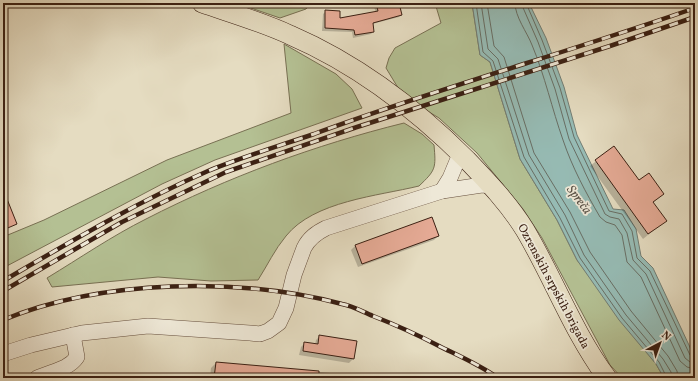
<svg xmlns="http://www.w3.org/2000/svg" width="698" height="381" font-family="Vollkorn,serif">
<rect width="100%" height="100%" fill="#e5dcc1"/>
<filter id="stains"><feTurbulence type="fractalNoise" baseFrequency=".005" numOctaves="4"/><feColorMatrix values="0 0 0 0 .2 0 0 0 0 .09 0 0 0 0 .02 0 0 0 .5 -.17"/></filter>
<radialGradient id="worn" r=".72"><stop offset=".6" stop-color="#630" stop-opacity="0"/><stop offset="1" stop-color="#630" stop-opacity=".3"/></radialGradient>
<g fill="#b4c093" stroke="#787053">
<polygon points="236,3 311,3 306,9 280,18"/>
<polygon points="435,3 472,3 480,55 490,62 520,159 557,220 577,260 656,364 664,378 622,378 610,365 542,238 523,209 477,153 439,118 403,96 386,68 389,58 395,48 441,23"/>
<polygon points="284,44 336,74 352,89 362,108 215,160 162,184 3,268 3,237 44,220 167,160 291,113"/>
<path d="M404,123L422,134L434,145C436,168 436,170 419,186C378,196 314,201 286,236C275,249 267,266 258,280L211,281L158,277L52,287L47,278C80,258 112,236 146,219C228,177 315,145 404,123Z"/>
</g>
<polygon fill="#96bbb4" stroke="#727d74" points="472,3 529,3 546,38 564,87 577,135 613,209 624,210 636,229 641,256 653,268 695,358 695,378 664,378 656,364 619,320 577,260 557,220 520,159 490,62 480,55"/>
<g fill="#0003">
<polygon points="373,3 398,3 401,15 399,17 372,24 373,32 371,34 353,38 352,32 322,31 323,14 326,11 339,19 376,13"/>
<polygon points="570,3 582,3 571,7"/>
<polygon points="614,147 638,181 663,194 653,203 665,221 643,239 590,166"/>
<polygon points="438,236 434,240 358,267 351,250 355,246"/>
<polygon points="320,336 353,359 349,363 299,355 301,347 305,343 315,345 316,340"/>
<polygon points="216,363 353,375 353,378 210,378 211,368"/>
</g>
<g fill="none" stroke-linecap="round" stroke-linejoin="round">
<g stroke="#686e64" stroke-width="1">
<polyline points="476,3 483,52 493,61 524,157 560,218 580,258 622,318 659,362 667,378"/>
<polyline points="481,3 488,49 498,59 529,155 565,215 584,255 626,315 663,359 671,372 672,378"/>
<polyline points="487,3 494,46 504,57 534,153 570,212 590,252 631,311 668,356 677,371 678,378"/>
<path d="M515,3C515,17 527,32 532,45C545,76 552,109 563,140C572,167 586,193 600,217L606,222L615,225L622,235L627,262L641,277L680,361L687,367L695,369"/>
<polyline points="521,3 538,42 555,89 569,139 605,214 610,217 619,219 627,233 633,260 646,274 685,358 690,362 695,363"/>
<polyline points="526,3 542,40 560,88 574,137 609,211 622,214 632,231 637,258 650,271 690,355 695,358"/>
</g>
</g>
<g fill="#e5aa95" stroke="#3b2013">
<polygon points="376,3 399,3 402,15 373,23 374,32 355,35 354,30 325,28 325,10 340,11 340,18 378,11"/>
<polygon points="614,146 639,180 649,173 664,194 653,202 667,221 648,234 595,160"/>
<polygon points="3,189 17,224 3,230"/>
<polygon points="432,217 439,236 362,264 355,245"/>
<polygon points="319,335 357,341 354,359 303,351 304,342 318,344"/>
<polygon points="216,362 319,371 319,378 214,378"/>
</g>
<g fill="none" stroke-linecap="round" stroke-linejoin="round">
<g stroke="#664f3e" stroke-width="16">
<g id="minor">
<polyline points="442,191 450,178 460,154"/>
<path d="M3,354L31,345L82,333L148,326L250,333L260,334L268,331L279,323L286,308L294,275L304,248C309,238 316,233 326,228L442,191L482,185L492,186"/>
<path d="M37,378C51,371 68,370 77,357L73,335"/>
</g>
</g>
<g stroke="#3b2013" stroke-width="20">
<path id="major" d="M202,3C231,13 262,22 290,35C357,64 416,109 467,160C488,182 509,204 525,230C554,279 573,332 607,378"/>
</g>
<use href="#minor" stroke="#eee8d7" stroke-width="15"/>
<use href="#major" stroke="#e5dcc1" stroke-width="19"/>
<g stroke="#3b2013" stroke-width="4.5">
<g id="rail">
<path d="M3,281C70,242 137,202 208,171C242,157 279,146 314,134C439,88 569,52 695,8"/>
<polyline points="3,291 122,222 226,172 357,127 610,46 695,17"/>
<path d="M3,320C102,279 240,277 342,304C353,306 363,312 373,316C396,325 418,335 439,346C459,356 480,365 498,378"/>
</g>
</g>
<use href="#rail" stroke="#eee8d7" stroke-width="3" stroke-dasharray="9" stroke-linecap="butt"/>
</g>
<g text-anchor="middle" stroke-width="3.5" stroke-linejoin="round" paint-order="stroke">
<g font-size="12" fill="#3b2013" stroke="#eee8d7">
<text transform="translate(554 286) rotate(62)" y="4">Ozrenskih srpskih brigada</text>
</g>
<g font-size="13" font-style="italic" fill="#564e43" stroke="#eee8d7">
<text transform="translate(580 199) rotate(53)" y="5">Spreča</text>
</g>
</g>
<rect width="698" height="381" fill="none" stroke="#e5dcc1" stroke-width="16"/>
<rect x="4" y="4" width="690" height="373" fill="none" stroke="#3b2013" stroke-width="2"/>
<rect x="8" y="8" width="682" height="365" fill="none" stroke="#3b2013"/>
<g transform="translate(660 343) rotate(41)" stroke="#eee8d7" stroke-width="3" paint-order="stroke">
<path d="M0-3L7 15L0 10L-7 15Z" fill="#3b2013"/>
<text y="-6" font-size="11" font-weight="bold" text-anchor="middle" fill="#3b2013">N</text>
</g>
<rect width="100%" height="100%" filter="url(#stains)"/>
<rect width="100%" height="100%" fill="url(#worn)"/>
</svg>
